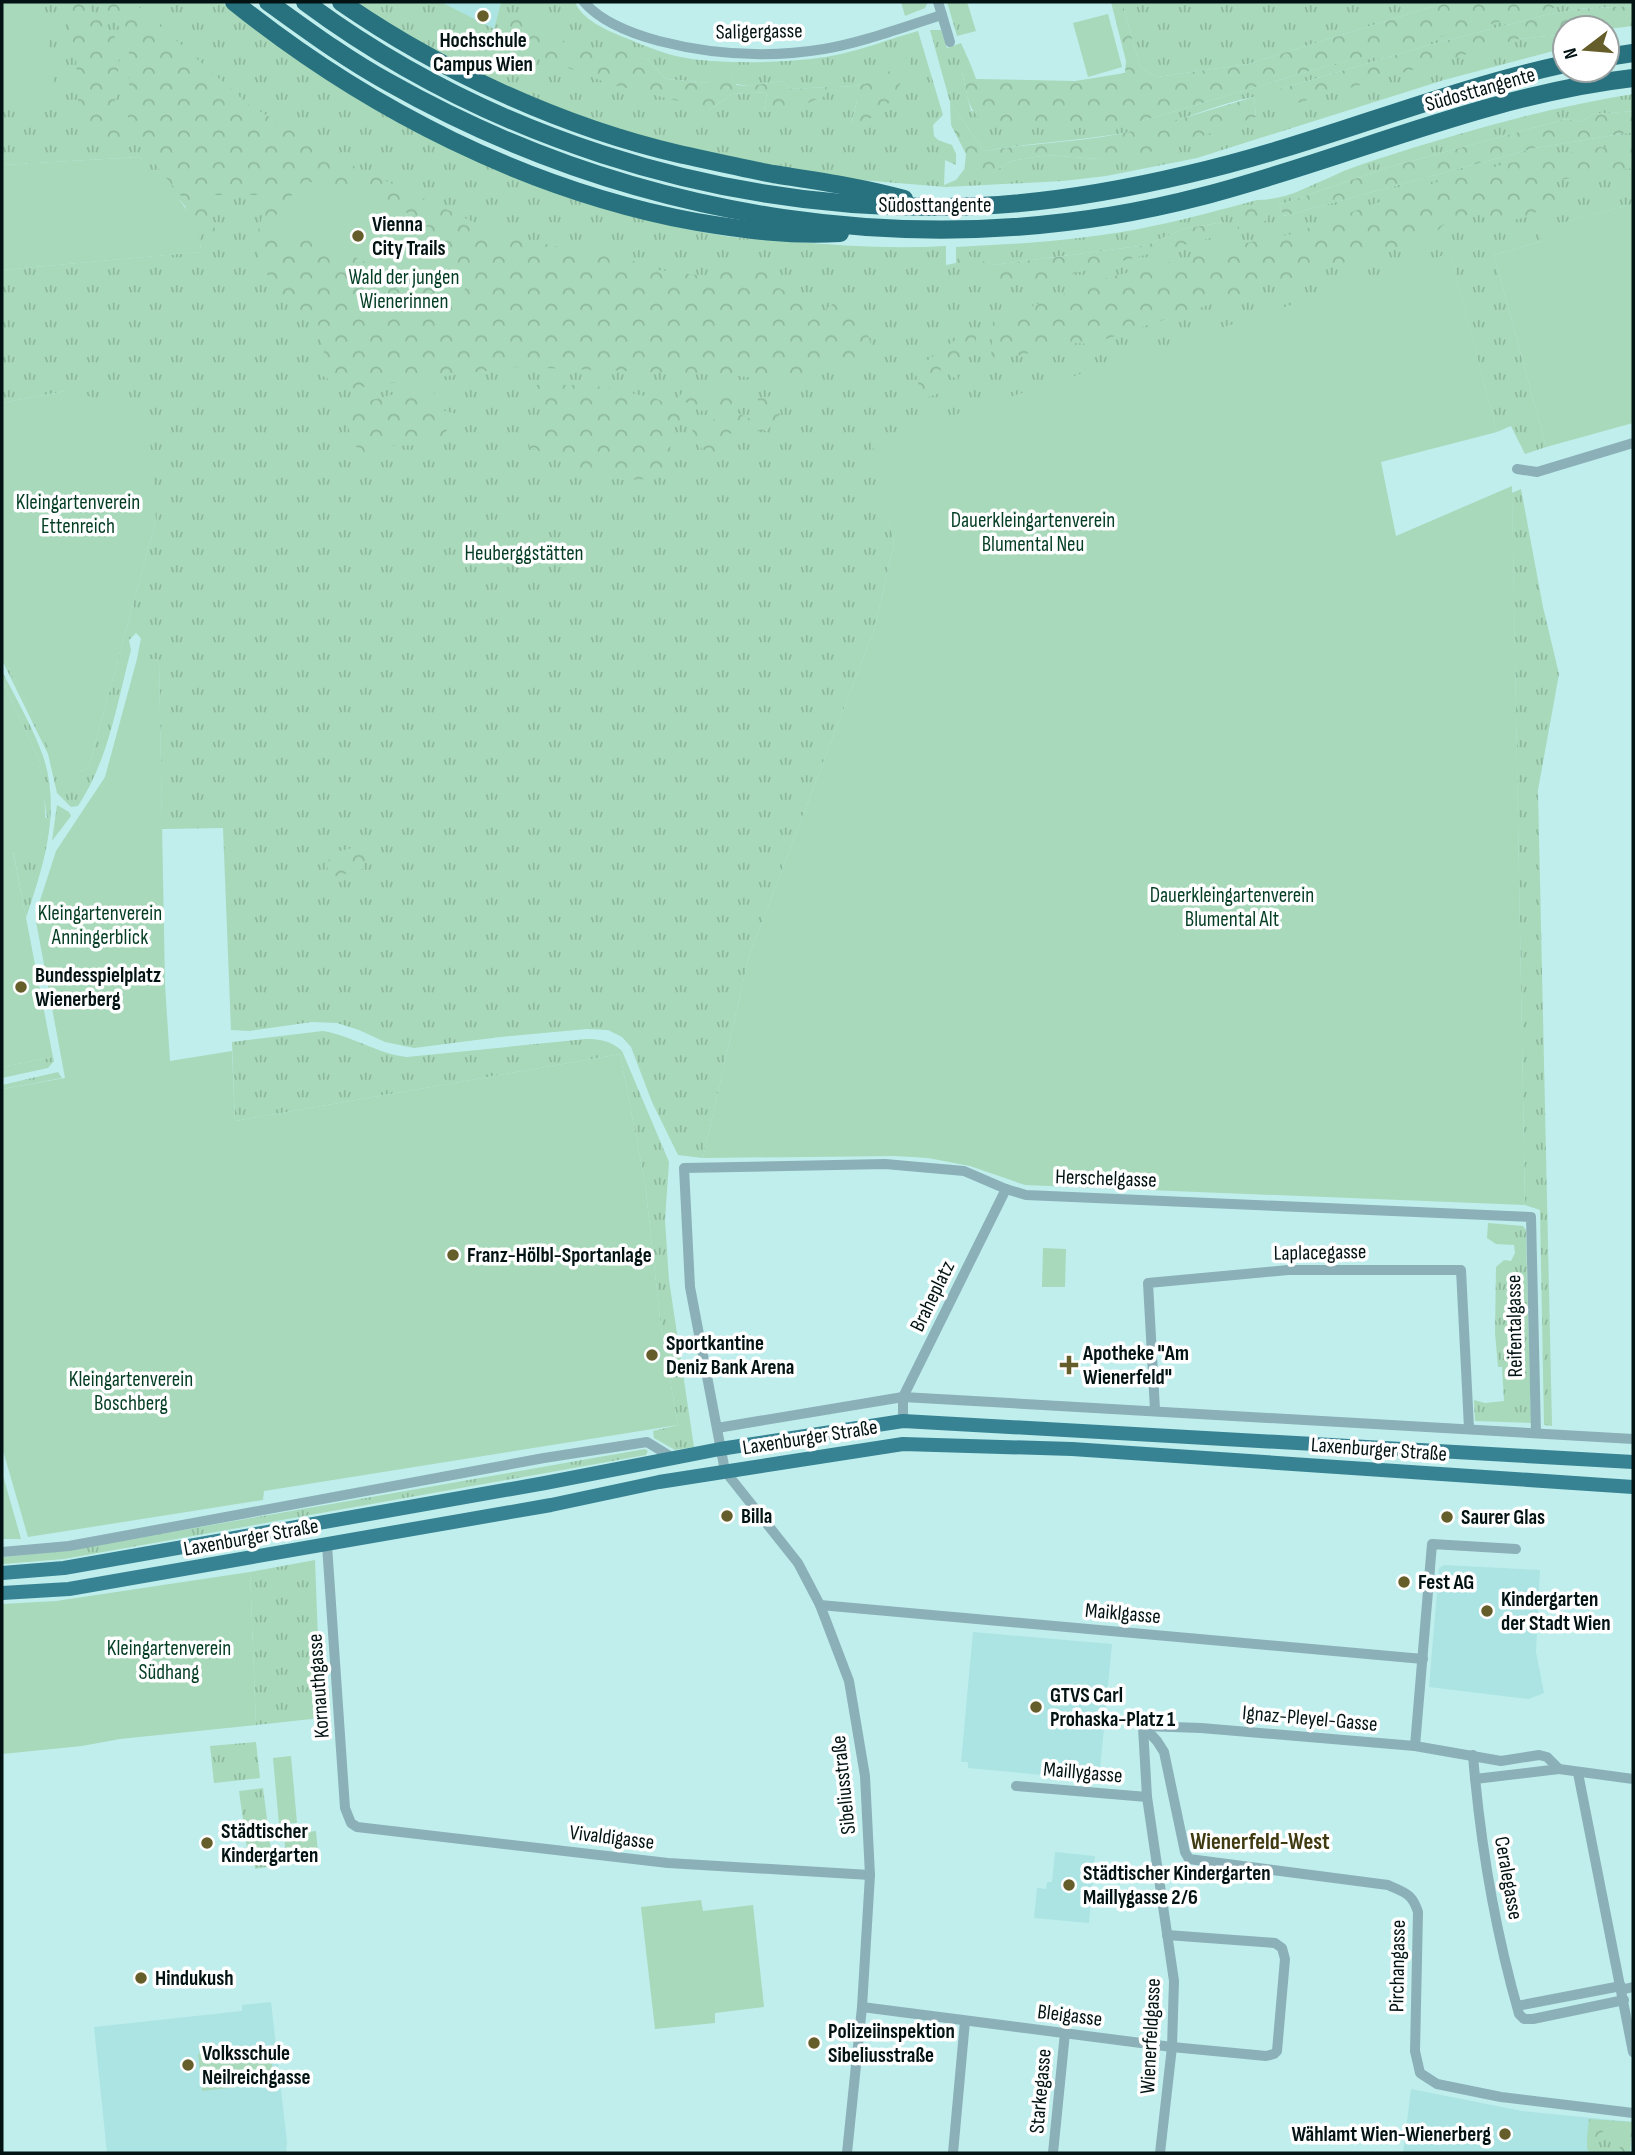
<svg xmlns="http://www.w3.org/2000/svg" width="1635" height="2155" font-family="'Sofia Sans Condensed',sans-serif">
<defs>
<pattern id="grass-tufts" width="24" height="20" patternUnits="userSpaceOnUse" patternTransform="scale(1.75)"><rect width="24" height="20" fill="#a8d9ba"/><path d="M3 7l-1-3M5 7V3M7 7l1-3M15 17l-1-3M17 17v-4M19 17l1-3" fill="none" stroke="#8fb99f"/></pattern>
<pattern id="forest-crowns" width="20" height="18" patternUnits="userSpaceOnUse" patternTransform="scale(1.75)"><rect width="20" height="18" fill="#a8d9ba"/><path d="M2 6a3 3 0 1 1 6 0M12 15a3 3 0 1 1 6 0" fill="none" stroke="#8fb99f"/></pattern>
</defs>
<rect width="100%" height="100%" fill="#bfeeed"/>
<g fill="#abe4e3">
<polygon points="441,2 501,2 494,30"/>
<polygon points="1444,1565 1540,1570 1536,1652 1544,1693 1529,1699 1429,1687 1439,1568"/>
<polygon points="973,1632 1112,1644 1099,1780 968,1768 968,1762 961,1762"/>
<polygon points="1055,1852 1095,1856 1089,1923 1034,1918 1037,1888 1046,1889 1047,1882 1052,1882"/>
<polygon points="271,2002 287,2142 286,2153 107,2153 94,2027 242,2011 242,2005"/>
<polygon points="1411,2089 1522,2111 1633,2122 1630,2153 1403,2153"/>
</g>
<g fill="url(#grass-tufts)" fill-rule="evenodd">
<path d="M2,2H222C363,121 542,205 725,236C745,239 767,239 788,241C841,246 893,249 946,246V265L956,263V247C1022,244 1088,240 1153,226C1188,219 1223,209 1257,200C1286,200 1307,187 1333,176C1347,169 1363,164 1378,159C1462,132 1546,108 1633,94V111L1594,114L1580,122L1566,119L1386,168L1279,205L1284,216L1535,148L1633,132V204L1540,229L1542,241L1494,255L1546,447L1525,454L1511,426L1497,432L1450,254L873,442L894,543L875,627L749,956L703,1158L678,1155L652,1102L631,1047L622,1037L608,1030L587,1029L500,1037L414,1048L385,1042L359,1030L337,1023L312,1022L249,1031L231,1030L223,828L162,829L159,659H137L141,638L136,633L129,640L131,650C117,703 109,759 78,806L71,807L57,793L48,754L2,660V655L61,772L86,770L91,759L156,520L66,391L2,403V270L199,252L201,246L185,206L139,157L2,165ZM1223,222L1030,285L959,253L993,265L1147,245L1183,229Z"/>
<path d="M353,2H441L494,29L501,2H575C582,20 608,31 626,38C647,47 669,56 692,59C729,64 794,63 831,56C860,51 889,39 918,31L943,115L933,125L934,136L938,140L952,145L956,154V165L945,160L944,185L956,180L965,168L964,173H992L1011,161L1047,155L1099,159L1256,117L1254,97C1218,103 1182,121 1145,129C1092,140 1037,142 984,151L950,102L930,30H941L947,48L961,43L970,63L962,73L971,111L1142,121L1323,67L1554,6L1577,2H1633V6L1577,9L1541,16L1433,44L1280,89L1519,39L1565,34V48L1444,80L1197,158L1106,176L1063,181L946,187L861,180L749,162L654,143L575,115L479,74L437,53ZM544,18L536,32L607,56L614,47L648,60L666,79L709,83L732,75L735,84L749,86L782,81L791,89L826,87L764,112L767,92L732,94L710,109L505,23ZM905,57L851,124L857,101L838,86C866,89 887,76 905,57Z"/>
<polygon points="901,2 928,2 925,8 905,16"/>
<polygon points="947,2 967,2 976,31 957,36"/>
<polygon points="1122,2 1447,2 1248,64 1157,77 1140,67"/>
<polygon points="1521,489 1543,607 1559,674 1538,790 1552,1426 1544,1425 1540,1210 1525,1205 1512,493"/>
<path d="M2,671C16,699 34,729 44,759C61,813 43,867 26,918L13,850L47,817L38,758L2,680Z"/>
<polygon points="57,805 69,812 71,816 52,841"/>
<path d="M323,1031C353,1036 378,1054 407,1057L586,1039C601,1039 611,1041 622,1051L669,1162L665,1220L669,1280L694,1447L675,1450L654,1438L653,1431L678,1425L661,1327L645,1183L620,1054L235,1121L232,1042Z"/>
<polygon points="53,1057 54,1061 48,1068 2,1078 2,1067"/>
<polygon points="58,1072 62,1078 2,1089 2,1085"/>
<polygon points="1488,1223 1523,1226 1526,1230 1531,1423 1475,1421 1474,1400 1485,1403 1504,1401 1502,1367 1498,1367 1495,1333 1496,1267 1504,1260 1511,1261 1515,1253 1514,1245 1496,1244 1487,1238"/>
<polygon points="645,1449 648,1451 646,1455 64,1559 3,1564 3,1557 63,1551"/>
<polygon points="315,1560 321,1718 256,1725 250,1572"/>
<polygon points="256,1742 260,1778 214,1783 210,1746"/>
<polygon points="263,1788 273,1866 255,1869 254,1856 248,1856 239,1791"/>
<polygon points="1609,2127 1616,2129 1622,2136 1622,2143 1617,2153 1591,2153 1587,2149 1587,2137 1596,2137"/>
</g>
<g fill="url(#forest-crowns)">
<polygon points="63,2 84,2 115,37 119,62 115,101 124,145 106,144 79,126 76,54"/>
<polygon points="98,2 133,2 249,105 352,165 497,233 573,250 600,249 658,270 704,276 740,263 775,270 775,286 801,299 809,322 834,303 864,320 873,353 840,372 832,362 840,348 821,355 812,372 824,379 798,385 733,375 516,367 347,389 321,375 324,350 317,320 279,299 254,246 268,195 212,195 207,202 220,247 215,250 186,202 133,137 128,118 130,57 124,33"/>
<path d="M1111,2H1122L1140,67L1157,77L1248,64L1447,2H1577L1323,67L1142,121L1007,128C968,121 970,106 962,72L970,63L976,79L1075,81L1125,73L1126,61Z"/>
<polygon points="1633,6 1633,26 1607,29 1565,28 1565,34 1519,39 1280,108 1280,89 1433,44 1541,16 1577,9"/>
<polygon points="524,13 545,18 537,32 607,55 614,46 648,60 666,79 709,83 718,75 732,75 736,85 749,86 782,81 791,89 827,87 825,96 786,112 764,112 767,92 732,94 710,109 610,84 501,42 505,23"/>
<path d="M905,57L911,60C896,93 889,117 851,125L857,101L837,92L838,86C866,89 886,76 905,57Z"/>
<path d="M1254,97L1256,117L1163,150L1099,159L1047,155L1011,161L992,173L970,177L964,173L966,154L951,125L950,102L984,151C1023,144 1063,143 1102,137C1154,129 1204,111 1254,97Z"/>
<polygon points="1633,111 1633,132 1535,148 1284,216 1279,205 1386,168 1566,119 1580,122 1594,114"/>
<polygon points="1633,144 1633,168 1553,181 1561,196 1528,217 1492,224 1476,211 1442,226 1433,236 1268,285 1091,344 1054,342 1026,354 991,359 993,321 1102,279 1259,240 1292,234 1423,186 1509,163 1595,148"/>
<polygon points="1269,202 1268,220 1238,229 1235,212"/>
<polygon points="1223,222 1218,236 1030,285 982,275 957,263 959,252 993,265 1147,245 1183,229"/>
<polygon points="978,327 974,352 955,359 958,380 940,369 943,392 922,399 915,370 949,344"/>
<polygon points="532,385 591,385 655,398 703,423 736,412 762,425 768,409 756,398 774,396 781,413 767,431 732,432 714,452 702,449 690,426 671,419 670,460 651,479 622,480 589,472 529,447 532,427 549,412 535,403"/>
<polygon points="685,389 739,390 730,407 702,411 678,398"/>
<polygon points="434,390 437,409 457,414 442,438 428,445 384,446 363,455 351,440 345,407 406,391"/>
<polygon points="356,847 368,854 363,869 329,878 327,864 332,853"/>
<polygon points="1589,2119 1633,2122 1630,2153 1617,2153 1622,2143 1622,2136 1616,2129 1609,2127 1596,2137 1587,2137"/>
</g>
<g fill="#a8d9ba">
<polygon points="2,2 44,2 57,103 2,110"/>
<polygon points="1108,14 1122,67 1088,77 1073,23"/>
<path d="M139,157C159,178 207,220 200,252L2,270V165Z"/>
<polygon points="303,181 349,187 419,218 470,276 462,296 431,289 382,271 326,242 288,239 275,234 276,215"/>
<polygon points="1633,204 1633,423 1546,447 1494,255 1542,241 1539,229"/>
<polygon points="1450,253 1497,432 1381,462 1396,536 1512,486 1525,1205 1025,1185 970,1166 928,1158 895,1156 703,1158 749,956 875,627 894,543 872,442"/>
<polygon points="66,391 148,410 156,520 91,759 86,770 61,773 2,655 2,403"/>
<polygon points="137,659 159,659 165,985 170,1061 232,1051 235,1121 620,1054 645,1183 661,1327 678,1425 264,1491 263,1500 28,1537 2,1447 2,1089 65,1078 35,916 56,851 105,777"/>
<polygon points="2,680 38,758 44,793 47,843 13,851 53,1057 2,1067"/>
<polygon points="1043,1248 1066,1249 1065,1287 1042,1287"/>
<polygon points="2,1472 21,1539 2,1539"/>
<polygon points="250,1572 256,1725 120,1739 82,1746 2,1754 2,1604 56,1601"/>
<polygon points="291,1756 297,1823 279,1824 273,1758"/>
<polygon points="316,1831 318,1853 286,1857 284,1835"/>
<polygon points="701,1900 703,1911 753,1905 764,2007 715,2013 715,2023 655,2029 641,1907"/>
<polygon points="270,2046 274,2083 202,2091 198,2054"/>
</g>
<g fill="none" stroke-linecap="round" stroke-linejoin="round">
<g stroke="#8bb0b8" stroke-width="10">
<path d="M584,2C602,23 633,34 659,41C713,55 769,58 824,49C864,42 903,27 942,15L938,2"/>
<polyline points="942,15 950,42"/>
<polyline points="1517,469 1537,472 1633,443"/>
<polyline points="1155,1410 1148,1283 1288,1270 1461,1270 1469,1428"/>
<polyline points="903,1421 903,1397 1006,1189"/>
<polyline points="717,1428 903,1397 1633,1439"/>
<polyline points="327,1545 345,1808 351,1823 357,1827 668,1863 870,1875"/>
<polyline points="2,1552 69,1546 544,1458 647,1442 673,1458"/>
<polyline points="820,1605 1423,1659"/>
<path d="M1143,1726L1157,1741L1164,1752L1185,1852L1189,1859L1388,1885C1405,1893 1412,1893 1418,1912L1415,2051L1420,2073L1437,2084L1501,2097L1633,2113"/>
<polyline points="1143,1726 1201,1728 1415,1746 1501,1761 1539,1755 1547,1757 1559,1769 1475,1779"/>
<polyline points="1143,1727 1147,1797 1174,1981 1172,2047 1160,2153"/>
<polyline points="1415,1746 1432,1544 1516,1549"/>
<path d="M1473,1755C1480,1842 1495,1930 1519,2014L1524,2019H1533L1624,2000"/>
<polyline points="1559,1769 1633,1779"/>
<polyline points="1578,1773 1633,2052"/>
<polyline points="1016,1786 1147,1797"/>
<polyline points="1621,1990 1633,1987"/>
<polyline points="1517,2006 1621,1986"/>
<polyline points="862,2007 1172,2047 1266,2056 1274,2054 1277,2051 1285,1959 1282,1948 1275,1943 1167,1935"/>
<polyline points="847,2153 862,2007 870,1875 865,1776 849,1681 820,1605 798,1563 725,1471 690,1287 684,1168 885,1164 964,1171 1006,1189 1026,1195 1531,1217 1536,1433"/>
<polyline points="953,2153 965,2021"/>
<polyline points="1053,2153 1065,2033"/>
</g>
<g stroke="#378393" stroke-width="14">
<polyline points="2,1573 64,1568 545,1483 720,1449 903,1421 1633,1462"/>
<polyline points="2,1593 69,1589 551,1505 659,1482 903,1444 1072,1449 1633,1487"/>
</g>
<g stroke="#28717f" stroke-width="18">
<path d="M234,2C367,109 528,191 697,222C744,230 791,236 840,233"/>
<path d="M268,2C307,30 346,59 388,82C634,221 927,268 1203,196C1346,159 1485,95 1633,78"/>
<path d="M305,2C484,135 710,207 933,207C1019,208 1105,194 1189,174C1316,145 1437,92 1565,64"/>
<path d="M341,2C439,70 562,127 679,154C711,161 742,168 773,174C817,181 861,187 904,199"/>
<polyline points="1607,57 1633,53"/>
</g>
</g>
<g fill="#655e2a" stroke="#fff" stroke-width="2.5">
<circle cx="483" cy="16" r="7"/>
<circle cx="358" cy="236" r="7"/>
<circle cx="21" cy="987" r="7"/>
<circle cx="453" cy="1255" r="7"/>
<circle cx="652" cy="1355" r="7"/>
<path d="M1065.5 1354.5h7v7h7v7h-7v7h-7v-7h-7v-7h7z"/>
<circle cx="727" cy="1516" r="7"/>
<circle cx="1447" cy="1517" r="7"/>
<circle cx="1404" cy="1582" r="7"/>
<circle cx="1487" cy="1611" r="7"/>
<circle cx="1036" cy="1707" r="7"/>
<circle cx="207" cy="1843" r="7"/>
<circle cx="1069" cy="1885" r="7"/>
<circle cx="141" cy="1978" r="7"/>
<circle cx="814" cy="2043" r="7"/>
<circle cx="188" cy="2065" r="7"/>
<circle cx="1505" cy="2134" r="7"/>
</g>
<g text-anchor="middle" stroke-width="7" stroke-linejoin="round" paint-order="stroke">
<g font-size="21" fill="#031313" stroke="#fff">
<text transform="translate(759 31) rotate(-1)" y="7">Saligergasse</text>
<text transform="translate(1480 89) rotate(-16)" y="7">Südosttangente</text>
<text x="935" y="212">Südosttangente</text>
<text transform="translate(1106 1178) rotate(2)" y="7">Herschelgasse</text>
<text transform="translate(1320 1252) rotate(-1)" y="7">Laplacegasse</text>
<text transform="translate(932 1296) rotate(-64)" y="7">Braheplatz</text>
<text transform="translate(1514 1326) rotate(-91)" y="7">Reifentalgasse</text>
<text transform="translate(810 1437) rotate(-9)" y="7">Laxenburger Straße</text>
<text transform="translate(1379 1449) rotate(4)" y="7">Laxenburger Straße</text>
<text transform="translate(251 1537) rotate(-10)" y="7">Laxenburger Straße</text>
<text transform="translate(1123 1613) rotate(5)" y="7">Maiklgasse</text>
<text transform="translate(318 1686) rotate(-94)" y="7">Kornauthgasse</text>
<text transform="translate(1310 1718) rotate(5)" y="7">Ignaz-Pleyel-Gasse</text>
<text transform="translate(1083 1772) rotate(5)" y="7">Maillygasse</text>
<text transform="translate(843 1785) rotate(-96)" y="7">Sibeliusstraße</text>
<text transform="translate(612 1837) rotate(7)" y="7">Vivaldigasse</text>
<text transform="translate(1509 1878) rotate(80)" y="7">Ceralegasse</text>
<text transform="translate(1397 1966) rotate(-89)" y="7">Pirchangasse</text>
<text transform="translate(1070 2015) rotate(7)" y="7">Bleigasse</text>
<text transform="translate(1150 2036) rotate(-87)" y="7">Wienerfeldgasse</text>
<text transform="translate(1040 2091) rotate(-85)" y="7">Starkegasse</text>
</g>
<g font-size="21" font-weight="bold" fill="#031313" stroke="#fff" text-anchor="start">
<text x="483" y="47" text-anchor="middle">Hochschule<tspan x="483" dy="24">Campus Wien</tspan></text>
<text x="372" y="231">Vienna<tspan x="372" dy="24">City Trails</tspan></text>
<text x="35" y="982">Bundesspielplatz<tspan x="35" dy="24">Wienerberg</tspan></text>
<text x="467" y="1262">Franz-Hölbl-Sportanlage</text>
<text x="666" y="1350">Sportkantine<tspan x="666" dy="24">Deniz Bank Arena</tspan></text>
<text x="1083" y="1360">Apotheke "Am<tspan x="1083" dy="24">Wienerfeld"</tspan></text>
<text x="741" y="1523">Billa</text>
<text x="1461" y="1524">Saurer Glas</text>
<text x="1418" y="1589">Fest AG</text>
<text x="1501" y="1606">Kindergarten<tspan x="1501" dy="24">der Stadt Wien</tspan></text>
<text x="1050" y="1702">GTVS Carl<tspan x="1050" dy="24">Prohaska-Platz 1</tspan></text>
<text x="221" y="1838">Städtischer<tspan x="221" dy="24">Kindergarten</tspan></text>
<text x="1083" y="1880">Städtischer Kindergarten<tspan x="1083" dy="24">Maillygasse 2/6</tspan></text>
<text x="155" y="1985">Hindukush</text>
<text x="828" y="2038">Polizeiinspektion<tspan x="828" dy="24">Sibeliusstraße</tspan></text>
<text x="202" y="2060">Volksschule<tspan x="202" dy="24">Neilreichgasse</tspan></text>
<text x="1491" y="2141" text-anchor="end">Wählamt Wien-Wienerberg</text>
</g>
<g font-size="21" fill="#033d23" stroke="#fff">
<text x="404" y="284">Wald der jungen<tspan x="404" dy="24">Wienerinnen</tspan></text>
<text x="78" y="509">Kleingartenverein<tspan x="78" dy="24">Ettenreich</tspan></text>
<text x="1033" y="527">Dauerkleingartenverein<tspan x="1033" dy="24">Blumental Neu</tspan></text>
<text x="524" y="560">Heuberggstätten</text>
<text x="1232" y="902">Dauerkleingartenverein<tspan x="1232" dy="24">Blumental Alt</tspan></text>
<text x="100" y="920">Kleingartenverein<tspan x="100" dy="24">Anningerblick</tspan></text>
<text x="131" y="1386">Kleingartenverein<tspan x="131" dy="24">Boschberg</tspan></text>
<text x="169" y="1655">Kleingartenverein<tspan x="169" dy="24">Südhang</tspan></text>
</g>
<g font-size="23" font-weight="bold" fill="#403a10" stroke="#fff">
<text x="1260" y="1849">Wienerfeld-West</text>
</g>
</g>
<rect width="1635" height="2155" fill="none" stroke="#031313" stroke-width="7"/>
<g transform="translate(1586 49) rotate(254)"><circle r="33" fill="#ffffff" stroke="#9aa1a1" stroke-width="2"/>
<path d="M0-5L12 26L0 18L-12 26Z" fill="#655e2a"/>
<text y="-10" font-size="19" font-weight="bold" text-anchor="middle" fill="#031313">N</text>
</g>
</svg>
